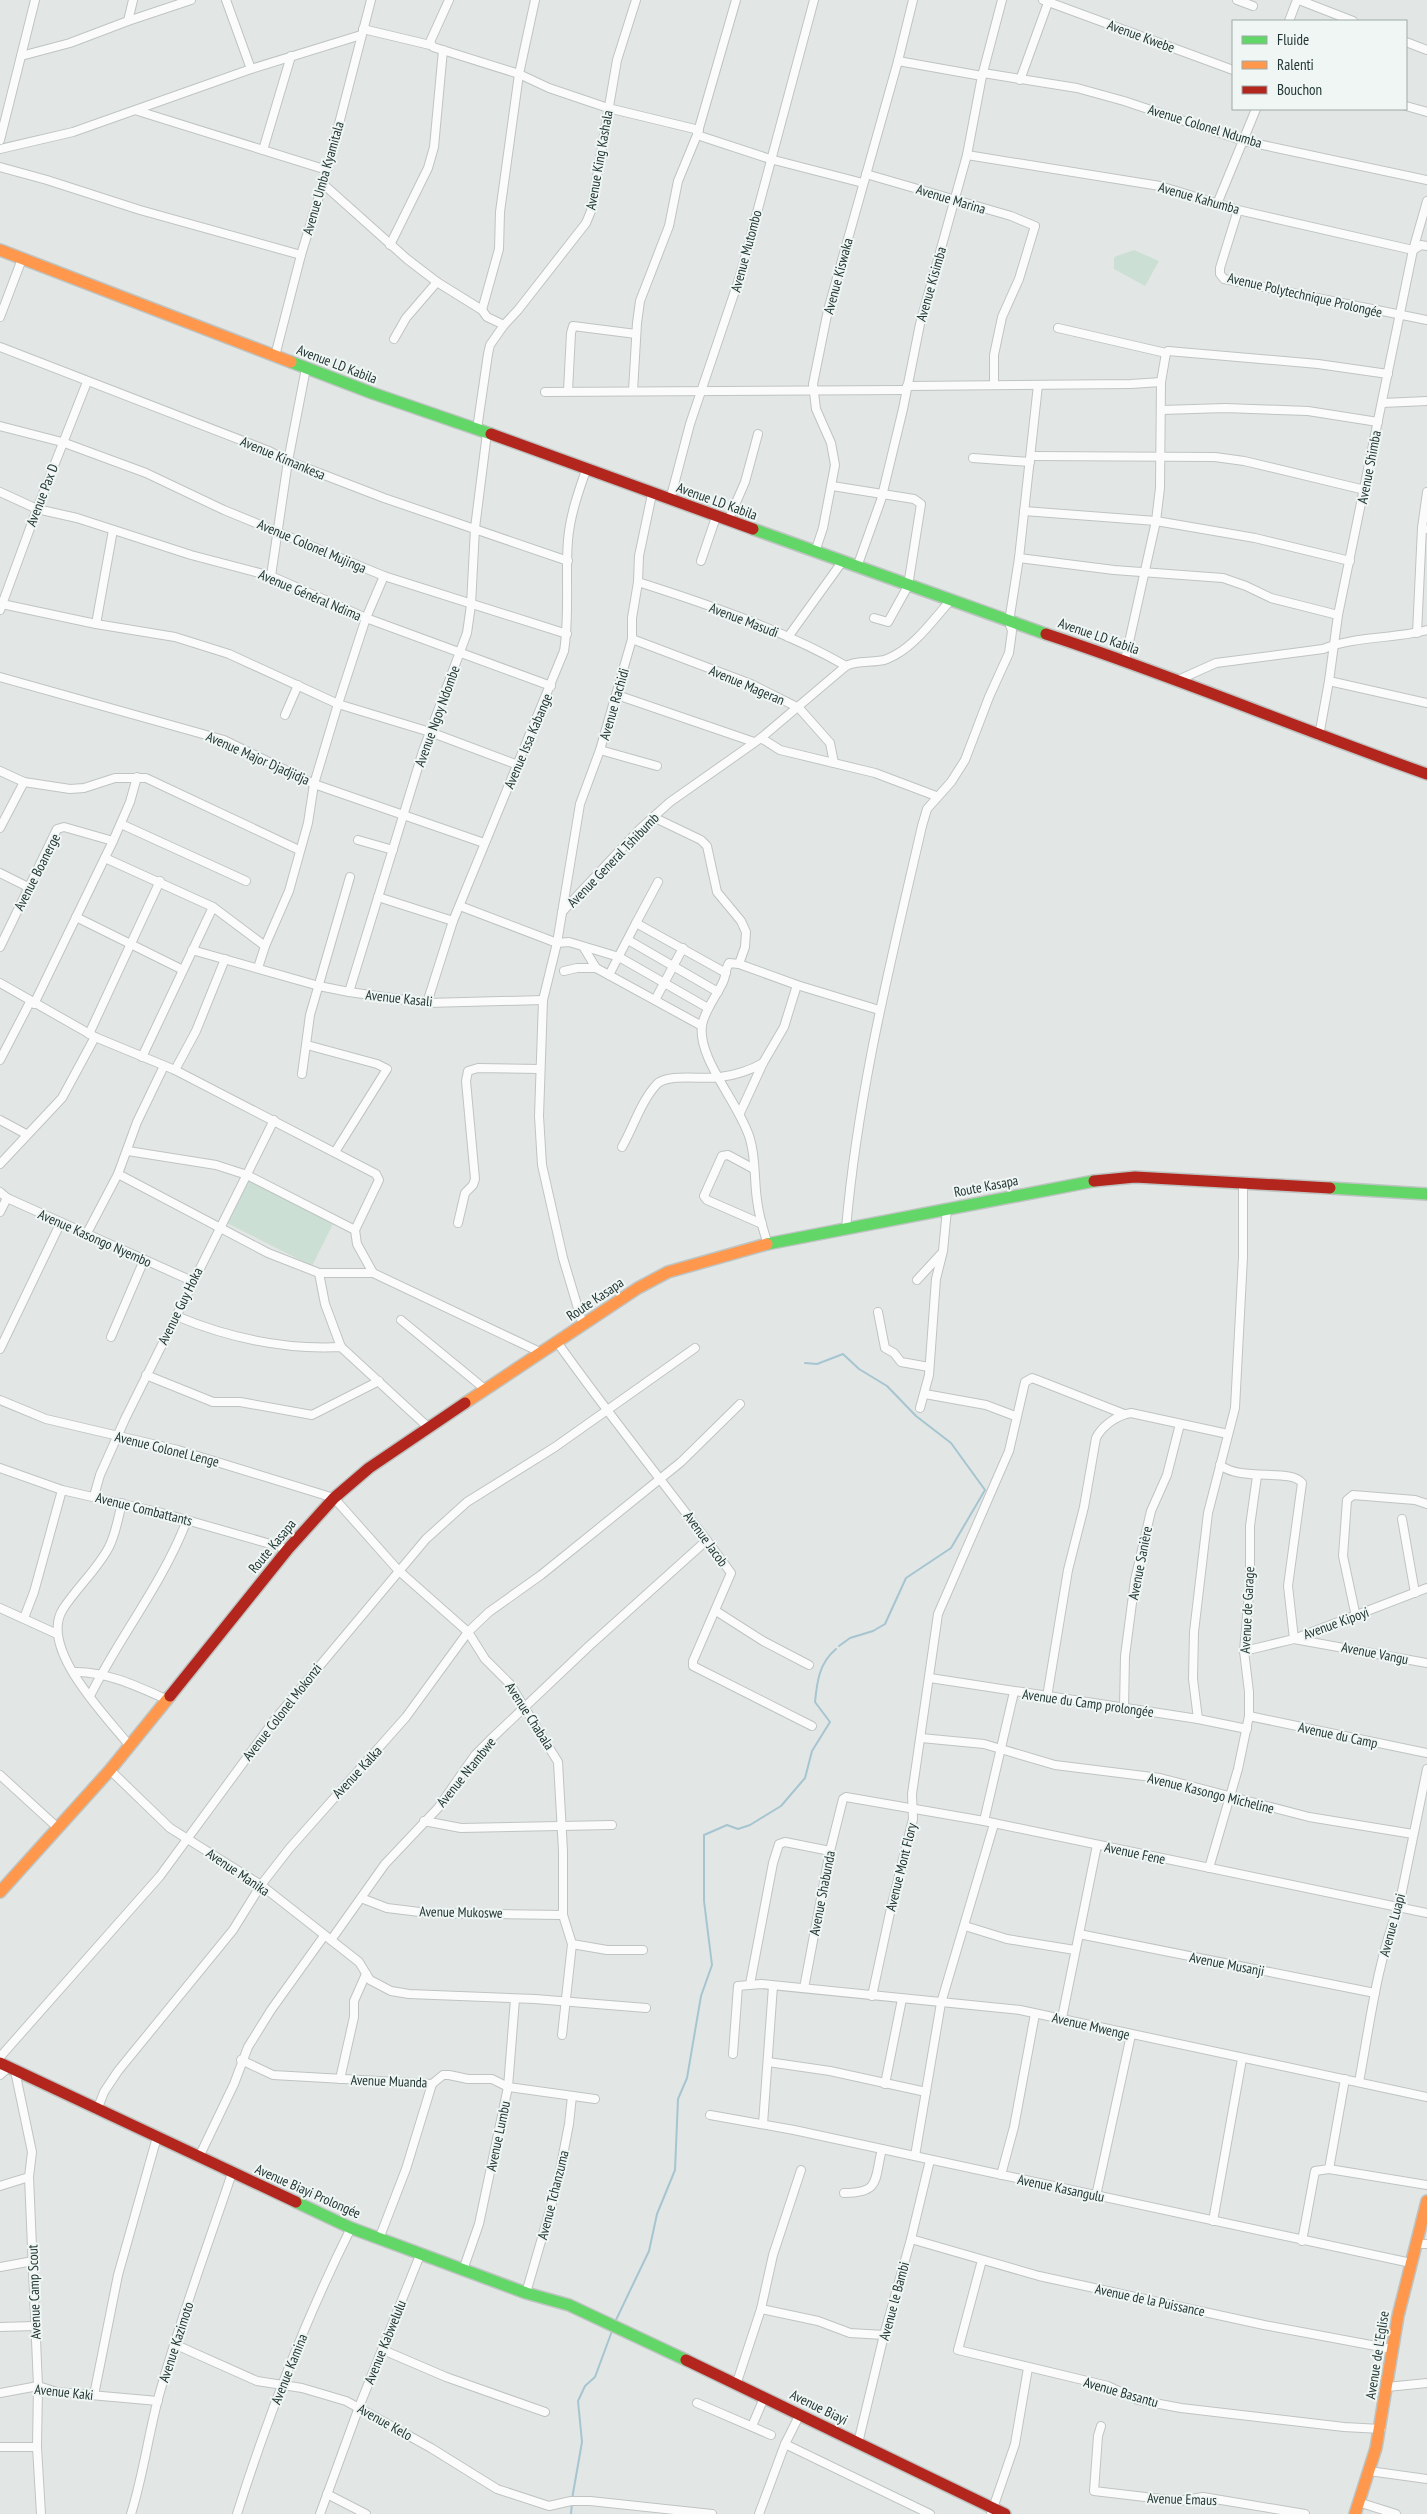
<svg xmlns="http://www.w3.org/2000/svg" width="1427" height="2514" font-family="'PT Sans Narrow',sans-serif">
<rect width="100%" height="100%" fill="#e2e7e5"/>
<g fill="#ccdfd4">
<polygon points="1134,250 1159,261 1145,286 1114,269 1114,257"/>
<polygon points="247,1178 334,1222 312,1266 225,1222"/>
</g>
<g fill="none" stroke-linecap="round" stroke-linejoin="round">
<g stroke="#a6c5d1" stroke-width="2">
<polyline points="805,1363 817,1364 843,1354 859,1369 887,1386 916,1416 951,1443 985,1490 951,1548 906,1578 885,1624 873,1631 850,1638 839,1646"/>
<path d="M615,2322L649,2251L657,2214L675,2170L678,2099L687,2078L701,1996L712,1965L704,1901V1835L727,1825L738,1829L750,1825L781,1806L805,1778L812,1751L830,1722L815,1702C817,1682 819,1663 836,1649"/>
<polyline points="572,2499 582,2442 578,2401 585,2386 595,2377 612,2331"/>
<polyline points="571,2514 572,2503"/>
</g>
<g stroke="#bfc4c2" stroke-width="10">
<g id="street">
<polyline points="226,0 251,69"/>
<polyline points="449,0 430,42 433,47 519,74 549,88 608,108 699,130"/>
<polyline points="1043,0 1233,70"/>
<polyline points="1237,0 1253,6"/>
<polyline points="1299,0 1353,21"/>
<polyline points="128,21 191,0"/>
<polyline points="1289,21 1297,0"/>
<polyline points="363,29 430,45"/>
<polyline points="1406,42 1427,50"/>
<polyline points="21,56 70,43 128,21 133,0"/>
<polyline points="898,61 982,76"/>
<polyline points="983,73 1077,88 1124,101 1244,141 1427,180"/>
<polyline points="1020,80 1049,0"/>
<polyline points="1406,106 1427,112"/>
<polyline points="138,111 327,170"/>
<polyline points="697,135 770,159 863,183"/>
<polyline points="0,140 35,0"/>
<polyline points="0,149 73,132 251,69 361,35"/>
<polyline points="263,150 291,56"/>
<polyline points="967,155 1160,186 1238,210 1413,250 1421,245 1427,246"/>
<polyline points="0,167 47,180 140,210 301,255"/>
<polyline points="866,174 1011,216 1035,226 1019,279 1002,317 994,355 994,385"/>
<polyline points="322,183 407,259 437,282 482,310"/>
<polyline points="1217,204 1256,109"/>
<polyline points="1238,210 1220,268 1220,274 1224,279 1427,320"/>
<polyline points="390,245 428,168 434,147 443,50"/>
<polyline points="0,317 22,259"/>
<polyline points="504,325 518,310 586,223 591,211 617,60 636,0"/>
<polyline points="1058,328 1166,353 1168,351 1318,364 1388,374"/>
<polyline points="394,339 406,318 437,282"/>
<polyline points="0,347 269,451 288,461 384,498 568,561"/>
<polyline points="275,356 301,255 327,170 371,0"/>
<polyline points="907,386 1131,384 1161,382"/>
<polyline points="568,391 571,333 573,326 636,334"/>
<polyline points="633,391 637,323 640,301 669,226 678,181 697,135 736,0"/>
<polyline points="545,392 906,390"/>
<polyline points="1382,403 1427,401"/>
<polyline points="1162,410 1225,408 1308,411 1378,422"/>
<polyline points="0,426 62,442 146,473 224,510 384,576 567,634"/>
<polyline points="477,429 488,354 490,345 504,325 487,317 482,310 499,249 500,212 519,74 535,0"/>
<polyline points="1031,456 1215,457 1244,461 1365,490"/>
<polyline points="973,458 1030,462"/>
<polyline points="832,486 914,499 921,504 908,586 888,622 874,618"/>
<polyline points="0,492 37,509 77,518 191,555 271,576 366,618 551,686"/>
<polyline points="670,500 690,424 740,276 814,0"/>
<polyline points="1024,511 1156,521 1255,538 1350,561"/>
<polyline points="728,521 745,482 758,434"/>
<polyline points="1425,529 1422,528 1427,492"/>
<polyline points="815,552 823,528 835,465 831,443 816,409 813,384 828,310 898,61 913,0"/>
<polyline points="1019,558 1114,570 1223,578 1246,586 1271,598 1338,615"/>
<polyline points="701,561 716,517"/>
<polyline points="857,567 881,500 903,409 920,324 967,155 982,76 1002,0"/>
<polyline points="271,576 288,461 306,368"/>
<path d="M638,582C704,603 786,631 846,666"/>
<polyline points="2,604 96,624 175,637 229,654 338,704 430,732 518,765"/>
<polyline points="0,610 37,509 87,382"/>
<polyline points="96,624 113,530"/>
<polyline points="1417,633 1422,528"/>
<polyline points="788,637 842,562"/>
<polyline points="632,639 751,684 799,708 830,743 834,763"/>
<polyline points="1125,660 1156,521 1160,488 1161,382 1166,353"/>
<polyline points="0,677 224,740 314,784 484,843"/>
<path d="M1178,680L1216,663L1323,649C1355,636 1393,639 1427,630"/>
<polyline points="1329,681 1427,703"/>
<polyline points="617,695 754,742"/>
<polyline points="285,715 298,685"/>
<polyline points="1319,736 1329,681 1338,615 1413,250 1427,201"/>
<polyline points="761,738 780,750 875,773 936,796"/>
<polyline points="600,750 657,766"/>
<polyline points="0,771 24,782 70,789 84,788 115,778 146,778 299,850"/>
<polyline points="653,817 701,840 707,846 717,892 741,921 746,932 745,947 739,964"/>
<polyline points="121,824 246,881"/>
<polyline points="0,828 24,782"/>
<polyline points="358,840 393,850"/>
<polyline points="105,858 213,907 265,946"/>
<polyline points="0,873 28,887"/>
<polyline points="378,897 453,921"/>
<polyline points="460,906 557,943 569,942 619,957 708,1008"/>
<path d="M562,912L640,829L670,802L761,738L846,666C858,659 874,664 887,659C913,649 932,621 950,601"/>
<polyline points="76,917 183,970"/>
<polyline points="636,923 658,882"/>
<polyline points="628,940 718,992"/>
<polyline points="0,947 57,829 64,827 113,841 130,802 137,777"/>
<polyline points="584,948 596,968"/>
<polyline points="192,950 319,986 349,992 427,1003 543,1000"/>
<polyline points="258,968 265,946 289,891 308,823 314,784 338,704 366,618 384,576"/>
<polyline points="564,971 577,968 596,968 702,1026"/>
<polyline points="609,975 636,923 726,973"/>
<polyline points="0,983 95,1037 175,1070 376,1174 379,1180 355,1230 357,1244 373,1273 540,1352"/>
<polyline points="349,992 423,751 467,633 471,605 475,528 487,433"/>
<polyline points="655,1000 683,948"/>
<path d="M427,1003L453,921L564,651C570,615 565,577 568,540C570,516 578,493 586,470"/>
<polyline points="34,1004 113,841"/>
<polyline points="89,1034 160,881"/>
<polyline points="307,1045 377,1064 387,1069 335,1152"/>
<polyline points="142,1057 213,907"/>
<polyline points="0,1060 30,1002"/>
<polyline points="175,1070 196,1031 225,959"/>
<polyline points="302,1074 310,1015 350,877"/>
<polyline points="740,1113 763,1063 784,1027 797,985"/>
<polyline points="0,1120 26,1134"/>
<path d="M622,1147C633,1128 641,1101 657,1084C668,1073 704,1080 720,1077C737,1075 749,1071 763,1063"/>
<polyline points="128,1151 216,1165 247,1175 355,1230"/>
<polyline points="0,1164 62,1098 95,1037"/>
<polyline points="754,1169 728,1155 722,1156 704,1196 707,1200 762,1224"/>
<polyline points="118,1174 268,1253 319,1273 373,1273"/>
<polyline points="0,1192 7,1198 192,1281"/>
<polyline points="0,1212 7,1198"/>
<polyline points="458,1223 465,1193 473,1185 475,1179 466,1081 468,1071 478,1068 540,1069"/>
<path d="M846,1229C858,1090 891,961 922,826L927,809L951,782L965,760L989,697L1009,653L1012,631L1009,622L1019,558L1038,385"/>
<polyline points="87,1233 118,1174 137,1122 164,1066"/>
<path d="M768,1244C763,1230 759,1215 757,1200C754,1180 756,1159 750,1139C740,1104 697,1059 702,1025C705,1010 715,998 722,984C726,978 725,969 729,963L739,964L797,985L879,1010"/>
<polyline points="319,1273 325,1304 341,1347"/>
<polyline points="917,1280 941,1254"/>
<polyline points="878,1312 885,1348 894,1353 901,1362 929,1367"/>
<path d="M176,1316C229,1338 283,1350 341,1347L429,1428"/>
<polyline points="401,1320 486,1390"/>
<polyline points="583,1325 563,1258 542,1165 539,1116 543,1000 557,943 580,804 600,750 632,639 632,618 638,582 639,556 652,494"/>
<polyline points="111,1337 144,1260"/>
<path d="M557,1342C613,1421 674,1495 731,1573L693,1661V1666L812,1726"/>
<polyline points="0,1349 61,1222"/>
<polyline points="146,1375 213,1402 240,1402 312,1415 379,1381"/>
<polyline points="925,1394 986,1405 1015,1416"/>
<polyline points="0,1400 46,1419 178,1450 334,1498 398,1570 468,1632 485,1659 510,1684 558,1762 563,1851 563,1915 572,1944 562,2035"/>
<polyline points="920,1408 929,1375 936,1279 943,1251 947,1209"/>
<path d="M1220,1465C1241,1482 1292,1468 1302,1483L1288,1586L1294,1639L1427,1663"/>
<polyline points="0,1468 62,1490 162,1513 288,1549"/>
<polyline points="94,1496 100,1475 125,1419 274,1120"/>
<path d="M122,1503C118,1518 116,1533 109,1547C97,1570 77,1587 63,1609C38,1648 106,1716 129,1745"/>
<polyline points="1402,1519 1415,1593"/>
<polyline points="0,1608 57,1634"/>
<polyline points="716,1611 763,1641 809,1665"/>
<polyline points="1356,1617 1343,1556 1347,1500 1353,1495 1415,1500 1427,1504"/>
<polyline points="24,1618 34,1592 62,1490"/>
<polyline points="1244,1651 1294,1639 1427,1588"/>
<path d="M74,1672C106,1671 139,1687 168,1700"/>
<polyline points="930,1678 1198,1719 1247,1729"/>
<path d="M90,1696C120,1636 163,1583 187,1520"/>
<path d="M1047,1697L1068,1570L1084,1507L1096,1438C1102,1426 1117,1415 1131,1413L1228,1434"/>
<polyline points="1124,1708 1125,1656 1135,1580 1151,1511 1167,1475 1180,1424"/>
<polyline points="1249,1716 1427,1753"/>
<polyline points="1198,1719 1193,1679 1194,1632 1208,1513 1235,1408 1243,1257 1243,1183"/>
<polyline points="921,1738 984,1744 1055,1765 1160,1778 1309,1817 1413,1834"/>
<polyline points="110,1770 170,1828 261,1885 359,1962 370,1980 391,1991 409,1994 535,1999 646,2008"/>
<polyline points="0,1775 58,1828"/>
<polyline points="424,1821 461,1828 612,1825"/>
<polyline points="984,1821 1014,1692"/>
<polyline points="1209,1868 1238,1769 1249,1716 1249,1692 1244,1651 1250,1583 1250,1526 1257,1476"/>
<polyline points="361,1898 387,1908 428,1913 563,1915"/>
<polyline points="965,1926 1007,1939 1075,1950"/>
<polyline points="1079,1934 1375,1993"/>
<polyline points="331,1940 385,1864 438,1808 475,1755 490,1740 588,1647 707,1540"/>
<polyline points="572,1944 607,1950 643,1950"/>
<polyline points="750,1984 773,1863 779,1844 785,1842 830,1851"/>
<polyline points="804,1988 830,1851 843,1799 846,1797 984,1821 1427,1913"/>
<polyline points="872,1996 891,1908 913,1819 912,1794 938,1614 1009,1451 1025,1382 1032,1378 1040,1381 1124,1414"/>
<polyline points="1062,2018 1097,1845"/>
<polyline points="733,2054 738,1986 761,1984 1020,2010 1427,2097"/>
<polyline points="0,2057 160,1876 276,1718 426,1539 467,1502 555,1447 695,1348"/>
<polyline points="241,2060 273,2075 432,2084"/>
<polyline points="768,2062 830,2071 926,2092"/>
<polyline points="15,2071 32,2152 29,2177 38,2386 37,2447 41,2514"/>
<polyline points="0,2075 8,2068"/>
<polyline points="340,2079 354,2017 354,2001 366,1974"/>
<path d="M1359,2082C1370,2023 1377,1962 1399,1906L1427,1769"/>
<polyline points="885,2084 902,1999"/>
<polyline points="97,2110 104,2092 118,2071 233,1930 261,1885 289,1849 406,1717 468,1632 489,1612 541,1575 681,1462 740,1404"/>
<polyline points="710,2115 794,2130 1411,2263"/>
<polyline points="763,2124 773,1986"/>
<polyline points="915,2156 941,2003 994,1824"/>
<polyline points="199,2157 234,2084 248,2047 271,2010 324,1936"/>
<polyline points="1329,2169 1427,2185"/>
<polyline points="1001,2175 1014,2127 1035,2014"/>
<polyline points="0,2186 29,2177"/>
<path d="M844,2193C881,2193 874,2180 882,2149"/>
<polyline points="1096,2196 1131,2035"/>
<polyline points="1213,2221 1242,2059"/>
<polyline points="379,2239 406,2169 432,2084 443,2075 449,2075 468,2079 492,2079 508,2087 595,2099"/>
<polyline points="911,2239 1039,2276 1264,2325 1392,2349"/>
<polyline points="1302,2241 1315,2171 1329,2169 1345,2079"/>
<polyline points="1416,2244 1427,2244"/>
<polyline points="982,2260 958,2350 1108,2386 1138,2400 1181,2408 1344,2427 1381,2429"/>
<polyline points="0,2267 33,2261"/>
<polyline points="463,2270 479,2224 508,2087 515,1999"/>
<polyline points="526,2293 557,2186 569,2124 572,2096"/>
<polyline points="761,2309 818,2321 850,2333 884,2335"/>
<polyline points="0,2327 35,2326"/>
<polyline points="174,2344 257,2381 302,2388 346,2401 431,2448 497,2489 549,2506 571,2501 590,2501 712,2514"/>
<polyline points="383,2350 446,2377 545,2412"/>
<polyline points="736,2385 761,2309 773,2255 801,2170"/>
<polyline points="1387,2387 1427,2383"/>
<polyline points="0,2393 38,2386 57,2392 158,2401"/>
<polyline points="94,2395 118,2275 157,2137"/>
<polyline points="697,2403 771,2435"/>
<polyline points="752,2426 764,2398"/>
<polyline points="1101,2426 1098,2436 1094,2491 1179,2501 1203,2497 1305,2514"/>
<polyline points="858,2443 884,2335 911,2239 930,2160"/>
<polyline points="785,2444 930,2514"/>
<polyline points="0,2447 37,2447"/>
<polyline points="1369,2471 1427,2479"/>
<polyline points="327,2494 366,2514"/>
<polyline points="1358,2502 1396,2514"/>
<path d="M131,2514C143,2476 148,2437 158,2399C179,2322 207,2248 232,2173"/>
<path d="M237,2514C268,2416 305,2320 351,2228"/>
<polyline points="320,2514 359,2407 420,2255"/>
<polyline points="759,2514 785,2444 800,2414"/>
<polyline points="991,2514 1015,2444 1028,2368"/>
</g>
</g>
<g stroke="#bec4c2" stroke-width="14">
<g id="fast">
<polyline points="291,362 372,393 491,434"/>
<polyline points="753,529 1046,634"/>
<polyline points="1330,1188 1427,1194"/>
<polyline points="767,1244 1094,1181"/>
<polyline points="296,2202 351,2228 526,2293 569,2305 686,2360"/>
</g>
</g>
<g stroke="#bec4c2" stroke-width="14">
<g id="slow">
<polyline points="0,250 291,362"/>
<polyline points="465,1403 638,1288 668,1272 767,1244"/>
<polyline points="0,1892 110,1770 170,1696"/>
<polyline points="1355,2514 1376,2448 1398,2316 1427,2201"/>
</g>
</g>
<g stroke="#bec4c2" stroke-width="14">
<g id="jam">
<polyline points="491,434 753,529"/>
<path d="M1046,634C1174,676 1299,729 1427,774"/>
<polyline points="1094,1181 1135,1177 1330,1188"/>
<polyline points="170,1696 288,1549 334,1498 369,1468 465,1403"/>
<polyline points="0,2063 296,2202"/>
<polyline points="686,2360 1005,2514"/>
</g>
</g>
<use href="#street" stroke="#fbfbfb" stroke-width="8"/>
<use href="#fast" stroke="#63d668" stroke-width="11"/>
<use href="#slow" stroke="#ff974d" stroke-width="11"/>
<use href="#jam" stroke="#b3261e" stroke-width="11"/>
</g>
<g text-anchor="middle" stroke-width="4" stroke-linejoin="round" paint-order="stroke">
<g font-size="14" fill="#223735" stroke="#f0f6f4">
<text transform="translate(1141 36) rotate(20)" y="5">Avenue Kwebe</text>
<text transform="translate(1205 126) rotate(17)" y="5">Avenue Colonel Ndumba</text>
<text transform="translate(599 160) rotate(-80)" y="5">Avenue King Kashala</text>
<text transform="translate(323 178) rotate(-74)" y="5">Avenue Umba Kyamitala</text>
<text transform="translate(1199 198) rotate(16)" y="5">Avenue Kahumba</text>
<text transform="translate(951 199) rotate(17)" y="5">Avenue Marina</text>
<text transform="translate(746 251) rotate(-75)" y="5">Avenue Mutombo</text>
<text transform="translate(838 276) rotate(-75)" y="5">Avenue Kiswaka</text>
<text transform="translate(931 284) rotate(-74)" y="5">Avenue Kisimba</text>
<text transform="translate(1305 295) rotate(13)" y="5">Avenue Polytechnique Prolongée</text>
<text transform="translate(337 364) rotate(21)" y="5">Avenue LD Kabila</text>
<text transform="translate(283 458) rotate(23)" y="5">Avenue Kimankesa</text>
<text transform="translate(1369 467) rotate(-79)" y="5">Avenue Shimba</text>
<text transform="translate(42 495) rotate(-69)" y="5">Avenue Pax D</text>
<text transform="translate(717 501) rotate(20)" y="5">Avenue LD Kabila</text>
<text transform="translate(312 546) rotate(23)" y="5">Avenue Colonel Mujinga</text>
<text transform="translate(310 595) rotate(23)" y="5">Avenue Général Ndima</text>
<text transform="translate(744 620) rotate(21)" y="5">Avenue Masudi</text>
<text transform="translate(1099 636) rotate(19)" y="5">Avenue LD Kabila</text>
<text transform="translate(747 685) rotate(23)" y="5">Avenue Mageran</text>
<text transform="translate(614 704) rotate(-74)" y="5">Avenue Rachidi</text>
<text transform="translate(437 716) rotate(-70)" y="5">Avenue Ngoy Ndombe</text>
<text transform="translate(528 741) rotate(-67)" y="5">Avenue Issa Kabange</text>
<text transform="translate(258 758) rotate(24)" y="5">Avenue Major Djadjidja</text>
<text transform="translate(613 860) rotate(-46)" y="5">Avenue General Tshibumb</text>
<text transform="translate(37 872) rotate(-63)" y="5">Avenue Boanerge</text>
<text transform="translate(399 998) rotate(6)" y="5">Avenue Kasali</text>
<text transform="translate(986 1186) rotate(-11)" y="5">Route Kasapa</text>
<text transform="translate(95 1238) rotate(24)" y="5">Avenue Kasongo Nyembo</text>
<text transform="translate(595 1299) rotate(-34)" y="5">Route Kasapa</text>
<text transform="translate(180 1306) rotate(-64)" y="5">Avenue Guy Hoka</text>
<text transform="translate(167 1449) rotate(14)" y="5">Avenue Colonel Lenge</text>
<text transform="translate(144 1509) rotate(14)" y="5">Avenue Combattants</text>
<text transform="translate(706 1539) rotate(54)" y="5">Avenue Jacob</text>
<text transform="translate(272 1546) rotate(-50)" y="5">Route Kasapa</text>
<text transform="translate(1140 1563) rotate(-79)" y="5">Avenue Sanière</text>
<text transform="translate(1247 1610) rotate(-87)" y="5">Avenue de Garage</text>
<text transform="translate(1336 1623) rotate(-20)" y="5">Avenue Kipoyi</text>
<text transform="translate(1375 1653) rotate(11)" y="5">Avenue Vangu</text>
<text transform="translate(1088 1703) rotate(8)" y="5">Avenue du Camp prolongée</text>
<text transform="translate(282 1712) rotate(-52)" y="5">Avenue Colonel Mokonzi</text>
<text transform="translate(530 1716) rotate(57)" y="5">Avenue Chabala</text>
<text transform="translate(1338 1735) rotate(12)" y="5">Avenue du Camp</text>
<text transform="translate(357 1772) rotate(-47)" y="5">Avenue Kalka</text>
<text transform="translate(466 1772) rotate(-51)" y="5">Avenue Ntambwe</text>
<text transform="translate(1211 1793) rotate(14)" y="5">Avenue Kasongo Micheline</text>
<text transform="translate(1135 1853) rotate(12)" y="5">Avenue Fene</text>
<text transform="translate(901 1867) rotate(-76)" y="5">Avenue Mont Flory</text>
<text transform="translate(238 1872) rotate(34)" y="5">Avenue Manika</text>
<text transform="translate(822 1893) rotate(-79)" y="5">Avenue Shabunda</text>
<text transform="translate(461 1912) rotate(1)" y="5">Avenue Mukoswe</text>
<text transform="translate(1392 1925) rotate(-75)" y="5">Avenue Luapi</text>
<text transform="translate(1227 1964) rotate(11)" y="5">Avenue Musanji</text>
<text transform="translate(1091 2026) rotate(13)" y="5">Avenue Mwenge</text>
<text transform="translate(389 2081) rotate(2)" y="5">Avenue Muanda</text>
<text transform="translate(498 2136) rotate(-78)" y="5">Avenue Lumbu</text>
<text transform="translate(1061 2188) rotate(12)" y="5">Avenue Kasangulu</text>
<text transform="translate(308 2191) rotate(24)" y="5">Avenue Biayi Prolongée</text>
<text transform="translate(553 2195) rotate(-76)" y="5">Avenue Tchanzuma</text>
<text transform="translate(34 2292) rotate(-92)" y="5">Avenue Camp Scout</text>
<text transform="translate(1150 2300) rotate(12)" y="5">Avenue de la Puissance</text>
<text transform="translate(894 2301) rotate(-75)" y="5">Avenue le Bambi</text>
<text transform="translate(176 2342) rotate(-72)" y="5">Avenue Kazimoto</text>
<text transform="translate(385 2342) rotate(-68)" y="5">Avenue Kabwelulu</text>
<text transform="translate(1377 2355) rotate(-81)" y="5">Avenue de L'Eglise</text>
<text transform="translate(289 2369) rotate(-68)" y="5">Avenue Kamina</text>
<text transform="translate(64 2392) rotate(6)" y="5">Avenue Kaki</text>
<text transform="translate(1121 2392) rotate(16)" y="5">Avenue Basantu</text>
<text transform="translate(819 2407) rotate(26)" y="5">Avenue Biayi</text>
<text transform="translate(385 2422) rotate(29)" y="5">Avenue Kelo</text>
<text transform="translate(1182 2499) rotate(2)" y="5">Avenue Emaus</text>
</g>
</g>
<rect x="1232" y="20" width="175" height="90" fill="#f0f6f4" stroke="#9eaaa8"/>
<rect x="1242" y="36" width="25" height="8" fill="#63d668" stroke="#9eaaa8"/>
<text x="1277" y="45" font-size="15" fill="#223735">Fluide</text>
<rect x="1242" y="61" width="25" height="8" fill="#ff974d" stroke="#9eaaa8"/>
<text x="1277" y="70" font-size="15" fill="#223735">Ralenti</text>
<rect x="1242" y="86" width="25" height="8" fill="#b3261e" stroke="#9eaaa8"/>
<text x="1277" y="95" font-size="15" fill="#223735">Bouchon</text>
</svg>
